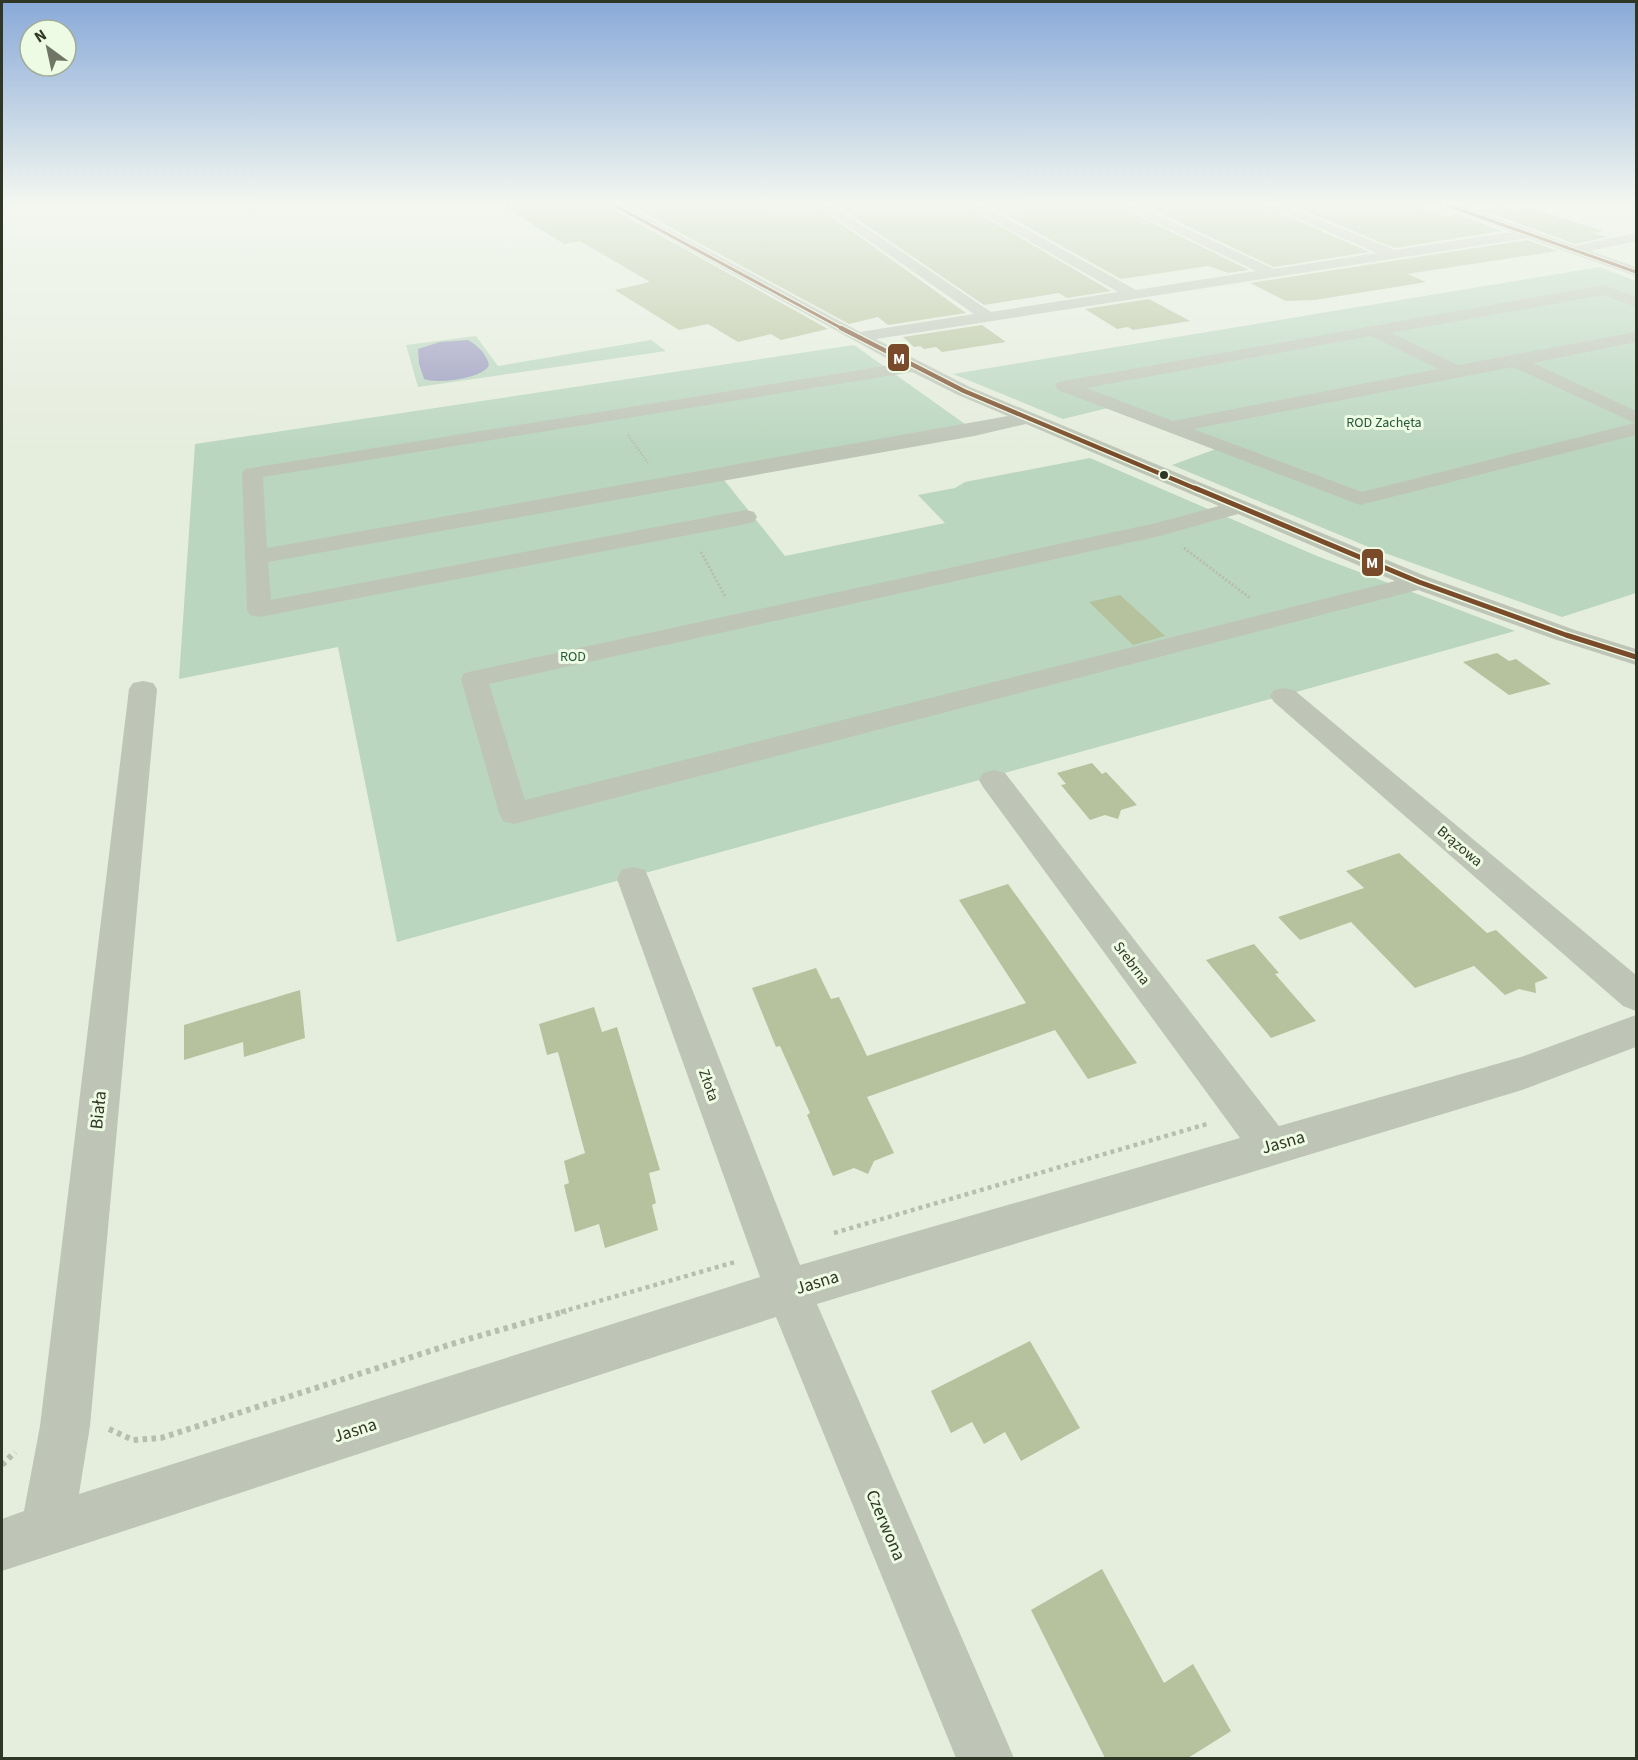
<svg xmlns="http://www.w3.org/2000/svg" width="1638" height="1760" font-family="'Source Sans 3',sans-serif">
<rect width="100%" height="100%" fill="#e5eddd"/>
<g fill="#bad6bf">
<polygon points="1600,267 1636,281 1636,593 1562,617 1371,548 1172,465 1216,449 1112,407 1063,419 953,374"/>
<polygon points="476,336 498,366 651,340 666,351 418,387 406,345"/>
<polygon points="854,345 979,434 724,480 785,556 945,523 918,495 955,488 965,482 1090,458 1317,556 1515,631 397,942 338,647 179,679 195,444"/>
</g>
<path fill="#9998bf" d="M468,340C478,346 486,353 489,365C483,379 437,384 424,379L419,364L418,349L440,342Z"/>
<g fill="#b6c29d">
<polygon points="501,204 604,204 828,329 781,340 771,334 738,342 708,324 679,330 615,290 650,282 580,241 564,244"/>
<polygon points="627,204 814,204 966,313 888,325 878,317 849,324"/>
<polygon points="835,204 963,204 1111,291 1067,298 1059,293 984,305"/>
<polygon points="986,204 1115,204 1249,270 1228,273 1208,266 1121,279"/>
<polygon points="1140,204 1261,204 1369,252 1274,267"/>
<polygon points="1287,204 1411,204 1444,216 1457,214 1502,231 1395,248"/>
<polygon points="1501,207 1513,211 1531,208 1603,231 1593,233 1607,237 1575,244 1481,210"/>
<polygon points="1527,240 1558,251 1407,274 1426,282 1315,300 1286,301 1250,283"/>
<polygon points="1149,299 1190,321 1133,330 1128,327 1117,329 1085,309"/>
<polygon points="982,325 1006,342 942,352 936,347 924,349 920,346 914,347 903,337"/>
<polygon points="1120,595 1165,636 1133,645 1089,602"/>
<polygon points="1497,653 1509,661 1516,659 1551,684 1509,695 1463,662"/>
<polygon points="1092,763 1102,774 1106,772 1137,805 1121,810 1118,819 1105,815 1090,820 1061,785 1066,784 1057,773"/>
<polygon points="1399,853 1487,933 1496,930 1548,978 1535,983 1536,993 1519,989 1505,995 1474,966 1415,988 1351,922 1300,940 1278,917 1364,888 1346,871"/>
<polygon points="1008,884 1137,1063 1088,1079 1055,1030 867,1097 894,1153 874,1161 868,1174 854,1168 833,1176 807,1115 810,1113 780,1046 776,1047 752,988 816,968 831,999 839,997 867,1056 1026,1003 959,900"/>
<polygon points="1254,944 1279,973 1275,974 1316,1021 1271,1038 1206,960"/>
<polygon points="300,990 305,1038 244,1057 243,1042 184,1060 184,1025"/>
<polygon points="594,1007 602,1032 617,1027 660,1170 649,1173 656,1203 652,1205 658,1230 605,1248 599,1224 575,1232 564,1185 569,1183 564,1161 585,1153 558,1052 547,1055 539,1024"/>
<polygon points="1030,1341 1080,1428 1021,1461 1005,1432 984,1444 972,1422 951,1433 931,1391"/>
<polygon points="1102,1569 1164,1683 1193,1664 1231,1731 1188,1758 1105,1758 1031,1610"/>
</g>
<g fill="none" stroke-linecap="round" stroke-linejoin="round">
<polyline stroke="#b7beaf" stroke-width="2" stroke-dasharray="1.5 1.5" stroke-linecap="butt" points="628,435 648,463"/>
<g stroke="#b7beaf" stroke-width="3" stroke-dasharray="2 2" stroke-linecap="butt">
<polyline points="1184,548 1250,598"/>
<polyline points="701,552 726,598"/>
</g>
<g stroke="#b7beaf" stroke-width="4.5" stroke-dasharray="4 4" stroke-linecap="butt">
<polyline points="834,1233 1207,1124"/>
<polyline points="561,1312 735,1262"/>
</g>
<g stroke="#b7beaf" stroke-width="6" stroke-dasharray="4.5 4.5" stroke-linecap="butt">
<polyline points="109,1429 133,1440 161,1438 458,1342 566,1311"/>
<polyline points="2,1465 15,1452"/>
</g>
<g fill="#bec5b7" fill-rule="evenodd">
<path d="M606,204H622L860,332L974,314L816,204H831L991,312L1118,292L965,204H981L1136,290L1256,271L1117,204H1134L1274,269L1377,253L1263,204H1281L1395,250L1511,232L1438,204H1457L1575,246L1636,233V241L1590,251L1636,267V276L1527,238L876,339L970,387L1428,577L1575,630L1636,649V665L1557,640L1418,590L514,824L503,821L499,813L461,679L464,673L1156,523L1219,506L1026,424L974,436L268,562L271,600L746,510L754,512L757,517L754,522L746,524L259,617L250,615L247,610L242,473L245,469L897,364ZM912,372L958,395L1008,416L267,548L263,477ZM1238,514L1395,581L525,800L489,684L1160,536Z"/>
<path d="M1604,285L1636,297V307L1603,295L1391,333L1458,365L1636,332V342L1533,363L1636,411V435L1360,505L1058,390L1055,386L1058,382L1064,381ZM1371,336L1438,369L1173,421L1086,388ZM1513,367L1635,423L1362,492L1193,429Z"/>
<polygon points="143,681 153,683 157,689 90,1426 79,1494 760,1277 617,879 621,870 633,867 645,870 649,879 800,1265 1240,1138 983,787 979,780 983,773 994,770 1005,773 1279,1126 1521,1057 1636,1015 1636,1047 1522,1090 817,1304 1014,1758 956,1758 776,1317 2,1571 2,1519 24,1511 40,1426 129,689 133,683"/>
<polygon points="1284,688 1294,690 1636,975 1636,1011 1623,1006 1274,702 1270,696 1274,690"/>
</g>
<g stroke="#eefbe4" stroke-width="5">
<g id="bus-1-far2">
<polyline points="612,204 843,329"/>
<polyline points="1444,204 1636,272"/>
</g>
</g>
<g stroke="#eefbe4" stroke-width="7">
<polyline id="bus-1-far1" points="841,328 964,391 1199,490"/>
</g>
<g stroke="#eefbe4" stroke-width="8">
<polyline id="bus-1" points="1195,488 1419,582 1566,635 1636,657"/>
</g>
<use href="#bus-1-far2" stroke="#7a4b2a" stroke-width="3"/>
<use href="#bus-1-far1" stroke="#7a4b2a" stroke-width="4.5"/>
<use href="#bus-1" stroke="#7a4b2a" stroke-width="5"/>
</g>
<linearGradient id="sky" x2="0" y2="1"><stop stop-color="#88a9d8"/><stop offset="0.45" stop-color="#f3f7f0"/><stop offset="1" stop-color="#f3f7f0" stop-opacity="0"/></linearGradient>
<rect width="1638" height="451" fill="url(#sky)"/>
<circle fill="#303625" stroke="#eefbe4" stroke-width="2" cx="1164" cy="475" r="5"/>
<g text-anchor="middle" stroke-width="6" stroke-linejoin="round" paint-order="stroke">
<g font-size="14" fill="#27563a" stroke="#eefbe4">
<text x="1384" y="427">ROD Zachęta</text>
<text x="573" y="661">ROD</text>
</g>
<g font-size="15" fill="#303625" stroke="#eefbe4">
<text transform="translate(1460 846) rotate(40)" y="5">Brązowa</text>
<text transform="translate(1132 963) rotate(53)" y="5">Srebrna</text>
<text transform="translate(709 1085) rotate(70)" y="5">Złota</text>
</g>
<g font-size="18" fill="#303625" stroke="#eefbe4">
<text transform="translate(98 1110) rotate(-84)" y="6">Biała</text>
<text transform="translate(1283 1142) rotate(-16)" y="6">Jasna</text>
<text transform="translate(817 1282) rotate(-17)" y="6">Jasna</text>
<text transform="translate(355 1430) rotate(-18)" y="6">Jasna</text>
<text transform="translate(886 1525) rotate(67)" y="6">Czerwona</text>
</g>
</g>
<g stroke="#eefbe4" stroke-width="2">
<rect x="887" y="343" width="23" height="29" rx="6" fill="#7a4b2a"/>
<rect x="1361" y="548" width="23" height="29" rx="6" fill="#7a4b2a"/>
</g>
<g font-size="16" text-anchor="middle" font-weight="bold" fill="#fff">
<text x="899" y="364">M</text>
<text x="1372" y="568">M</text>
</g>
<rect width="1638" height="1760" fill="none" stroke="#303625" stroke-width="6"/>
<g transform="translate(48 48) rotate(327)"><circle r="28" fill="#eefbe4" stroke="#a2ac98" stroke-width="1.5"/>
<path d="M0-4.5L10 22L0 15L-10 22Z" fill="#6f7665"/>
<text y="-9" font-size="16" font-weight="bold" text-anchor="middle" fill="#303625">N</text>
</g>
</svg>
